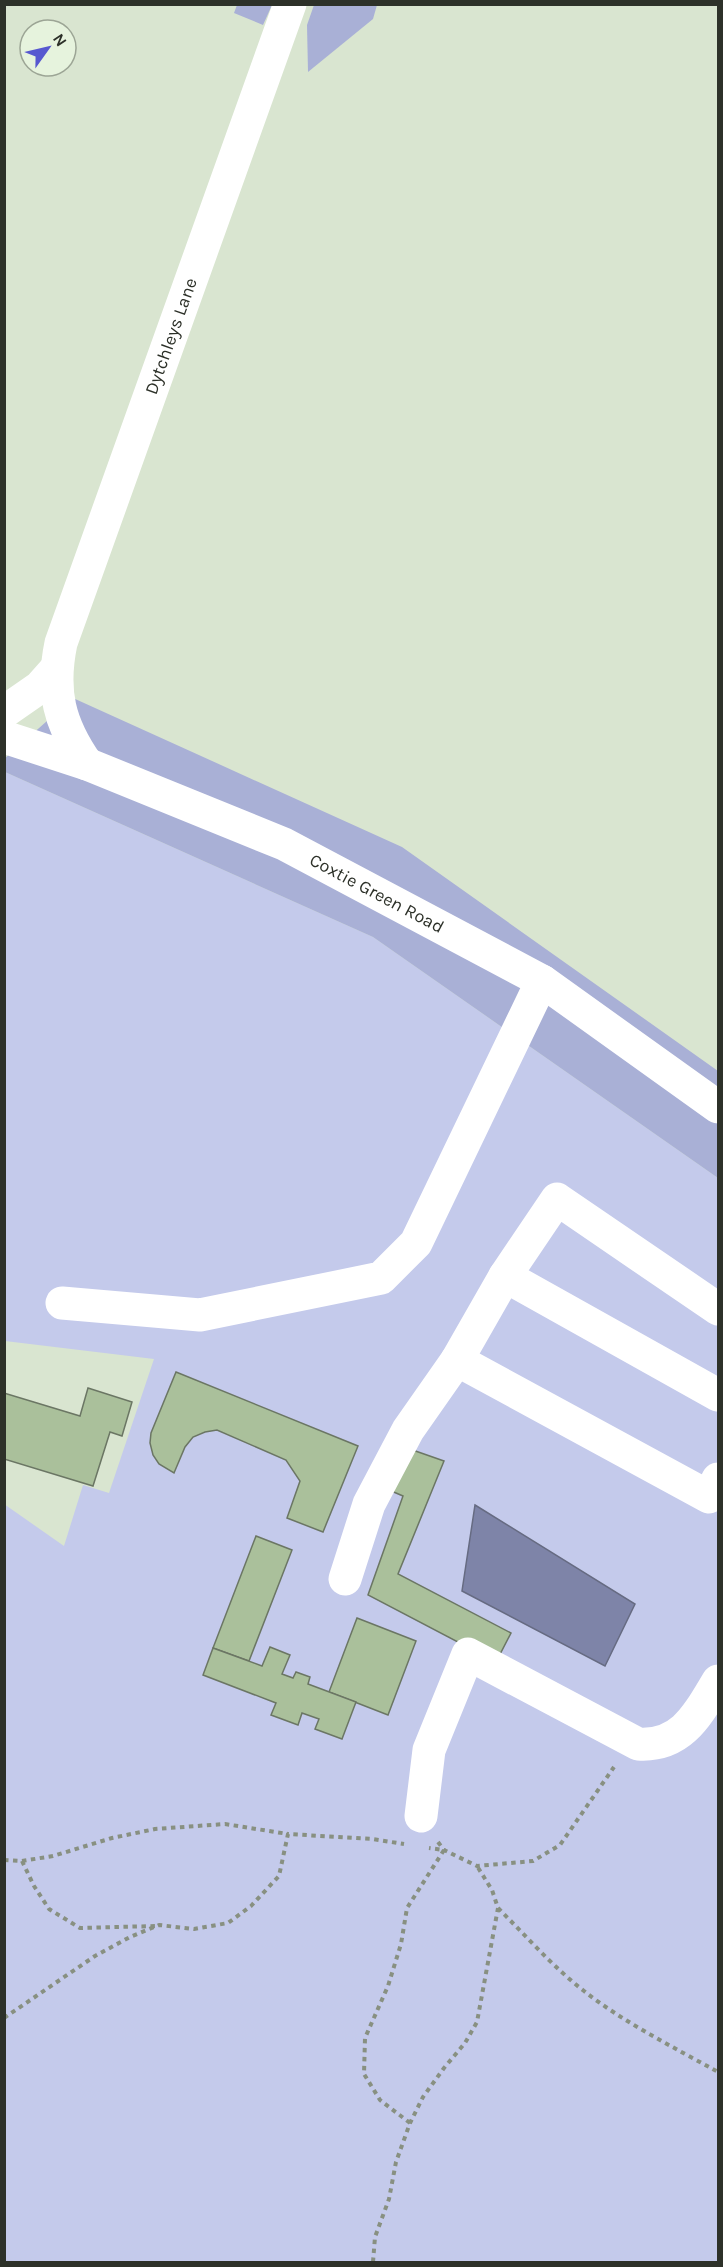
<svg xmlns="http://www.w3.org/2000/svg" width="723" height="2267" font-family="Karla,sans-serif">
<rect width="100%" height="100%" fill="#d9e5d0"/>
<polygon fill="#c4caeb" points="5,772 373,937 718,1178 718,2262 5,2262 4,1504 64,1546 83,1485 109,1493 154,1359 5,1341"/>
<g fill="#a9b0d6">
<polygon points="237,5 237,4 272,5 263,25 234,13"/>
<polygon points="314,5 377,5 373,19 308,72 307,25"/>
<polygon points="73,698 402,847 718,1071 718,1178 373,937 5,772 4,759"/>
</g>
<polygon fill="#7e84a8" stroke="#666b82" stroke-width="1.5" points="475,1505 635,1604 605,1666 462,1591"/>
<g fill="#aac09b" stroke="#6b7664" stroke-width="1.5">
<polygon points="176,1372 358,1446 323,1532 287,1518 300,1481 286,1460 217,1430 205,1432 193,1437 185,1447 174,1473 159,1464 153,1455 150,1443 151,1433"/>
<polygon points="88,1388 132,1402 122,1436 110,1432 93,1486 4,1459 4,1393 80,1416"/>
<polygon points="404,1447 444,1461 398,1574 511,1633 496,1662 368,1595 403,1496 389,1490"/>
<polygon points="256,1536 292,1550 249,1661 213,1648"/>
<polygon points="357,1618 416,1641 388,1715 329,1692"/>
<polygon points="270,1647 290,1655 282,1674 293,1678 296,1672 310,1677 308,1684 356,1702 342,1739 315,1729 319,1719 302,1713 298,1725 271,1715 276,1703 203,1675 213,1648 262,1666"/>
</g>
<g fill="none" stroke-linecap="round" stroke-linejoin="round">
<g stroke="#889081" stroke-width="4" stroke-dasharray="4.5 4.5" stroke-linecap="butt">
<polyline points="438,1842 444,1850 477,1866 533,1861 560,1845 614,1767"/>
<polyline points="4,1860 22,1861 53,1856 112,1838 155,1829 225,1824 288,1834"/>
<polyline points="22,1861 34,1886 49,1909 80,1928 156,1926"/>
<path d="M498,1908C526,1936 553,1967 584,1991C623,2022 675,2048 718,2072"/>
<polyline points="4,2018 95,1956 130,1937 159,1925 194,1929 228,1923 251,1906 279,1876 288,1834 372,1839 404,1844"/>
<polyline points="410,2123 380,2100 364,2074 365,2038 388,1986 401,1944 407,1908 444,1850 429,1848"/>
<polyline points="373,2262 375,2237 389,2199 396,2162 410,2123 423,2097 444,2068 465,2043 477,2022 498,1908 492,1890 477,1866"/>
</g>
<g stroke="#fff" stroke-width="33">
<polyline points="4,712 40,687 56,669"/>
<path id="s1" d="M4,737L87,764L284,844L542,981L718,1107"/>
<path id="s2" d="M87,764C59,724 51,691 61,643L290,4"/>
<polyline points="505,1276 718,1395"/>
<polyline points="62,1303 200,1315 381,1278 416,1243 542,981"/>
<polyline points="457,1360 709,1497 718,1479"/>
<polyline points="345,1579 369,1504 408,1430 457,1360 505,1276 557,1199 718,1309"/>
<path d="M421,1816L429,1750L468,1654L638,1744C682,1747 698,1714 718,1681"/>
</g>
</g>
<g text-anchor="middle" stroke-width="5" stroke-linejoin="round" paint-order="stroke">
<g font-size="18" fill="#2d3129" stroke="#e6f3dd">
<text dy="6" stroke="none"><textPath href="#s2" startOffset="454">Dytchleys Lane</textPath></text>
<text dy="6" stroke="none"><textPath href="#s1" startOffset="405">Coxtie Green Road</textPath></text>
</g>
</g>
<rect width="723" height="2267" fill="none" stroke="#2d3129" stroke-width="12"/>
<g transform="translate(48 48) rotate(56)"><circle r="28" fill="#e6f3dd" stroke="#9ca595" stroke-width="1.5"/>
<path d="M0-4.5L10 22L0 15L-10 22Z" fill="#5758d0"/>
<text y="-9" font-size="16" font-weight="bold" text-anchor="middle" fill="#2d3129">N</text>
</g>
</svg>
